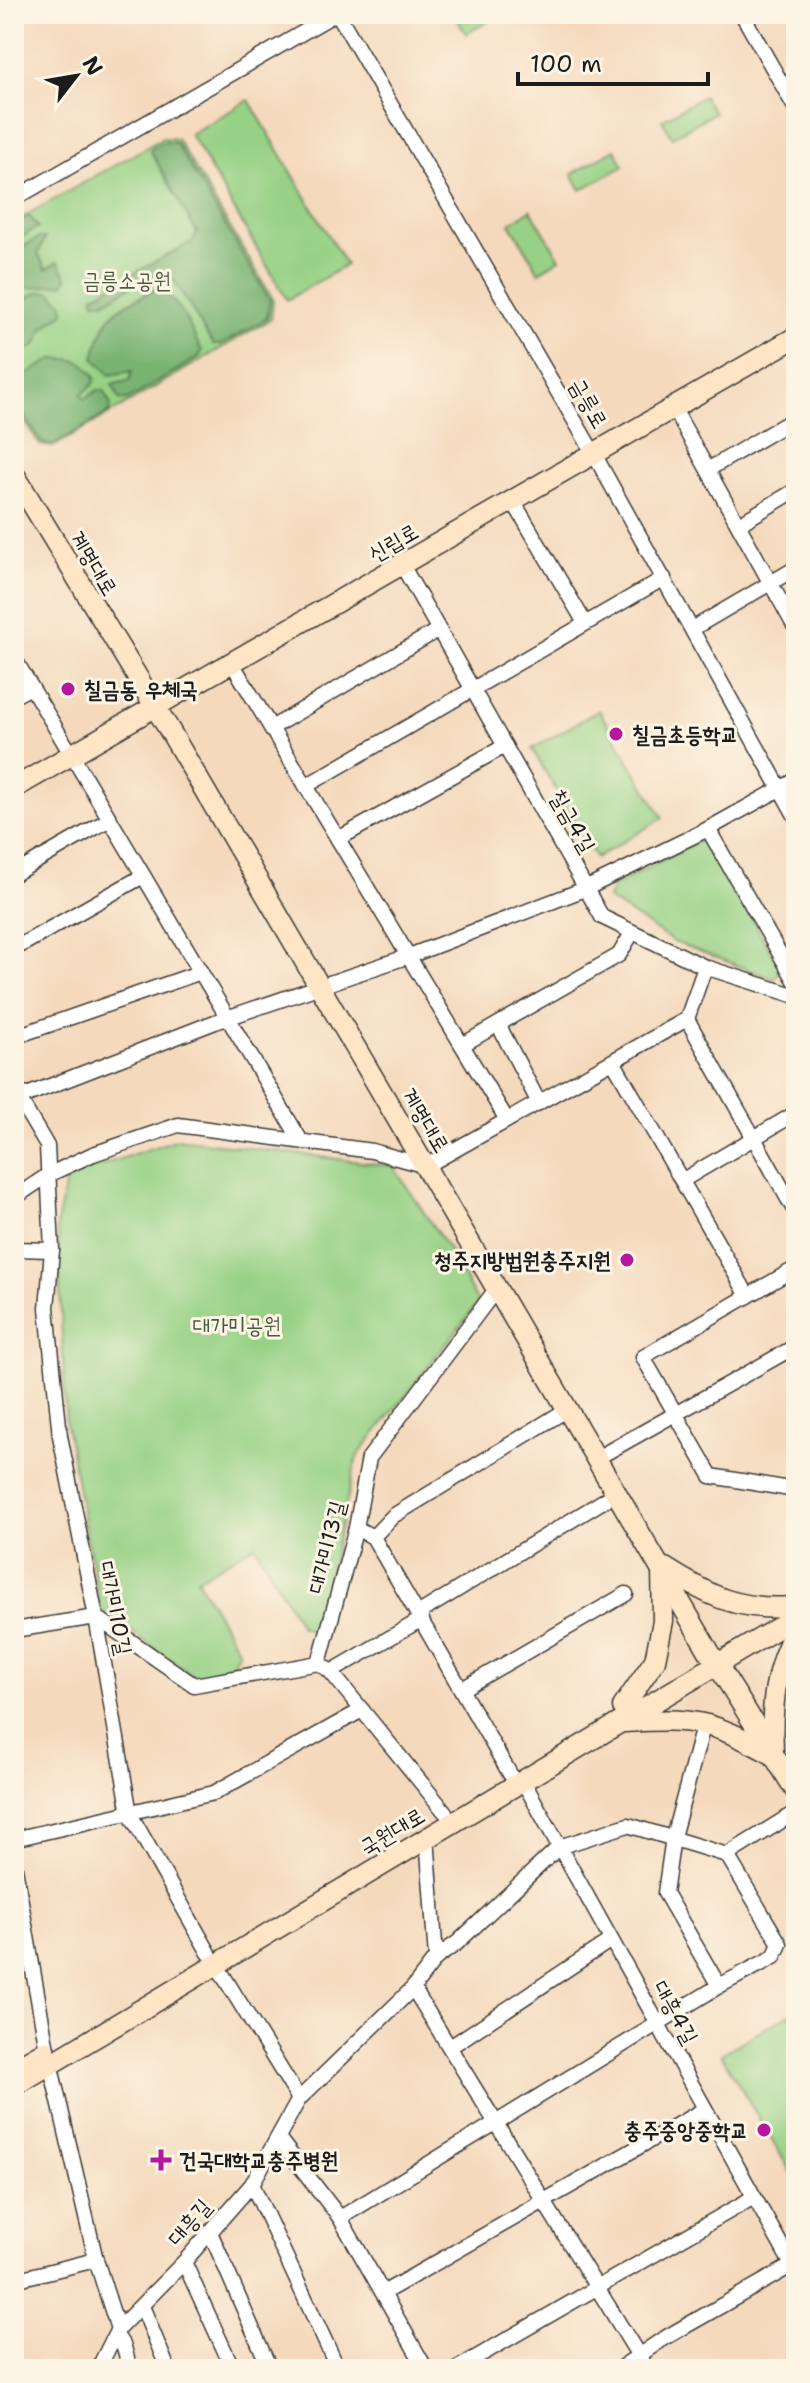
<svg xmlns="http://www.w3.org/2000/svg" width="810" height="2383" font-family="'Shantell Sans','Poor Story',sans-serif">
<rect width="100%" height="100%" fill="#fcf5e5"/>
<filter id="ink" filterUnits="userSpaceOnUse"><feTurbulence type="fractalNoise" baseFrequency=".0125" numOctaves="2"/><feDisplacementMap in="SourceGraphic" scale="16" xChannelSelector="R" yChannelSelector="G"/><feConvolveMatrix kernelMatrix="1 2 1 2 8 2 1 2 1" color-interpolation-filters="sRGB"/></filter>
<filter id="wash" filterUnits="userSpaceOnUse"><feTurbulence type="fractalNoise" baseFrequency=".006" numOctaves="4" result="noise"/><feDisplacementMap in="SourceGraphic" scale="32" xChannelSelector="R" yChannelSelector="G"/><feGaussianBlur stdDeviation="1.8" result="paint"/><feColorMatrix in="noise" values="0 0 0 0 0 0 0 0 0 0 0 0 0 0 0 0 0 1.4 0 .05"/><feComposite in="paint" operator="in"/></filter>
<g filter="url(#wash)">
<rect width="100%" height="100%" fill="#f4d9bc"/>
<g fill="#97d185" stroke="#5a7650" stroke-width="2">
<polygon points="454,14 486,14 490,20 466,34"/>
<polygon points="703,96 714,113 672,137 662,120"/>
<polygon points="249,100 346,265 287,300 190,134"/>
<polygon points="163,138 177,139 273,299 271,319 53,447 40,445 14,404 14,222"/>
<polygon points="615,149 624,166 581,190 572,174"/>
<polygon points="531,210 560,259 539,272 510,223"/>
<polygon points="599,710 663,818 596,858 532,749"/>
<polygon points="699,841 712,848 781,970 774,979 674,942 608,899 613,886"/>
<polygon points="178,1139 393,1166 449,1250 478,1303 357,1457 316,1632 301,1627 255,1545 197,1579 239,1651 228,1672 195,1677 100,1609 66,1425 57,1224 67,1177"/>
<polygon points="790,2014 796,2024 796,2171 792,2174 721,2054"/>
</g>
<g fill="#79b372" stroke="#4a6847" stroke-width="2">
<polygon points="163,142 176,143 270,300 267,318 221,345 213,345 174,280 161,273 147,277 104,302 95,301 93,296 192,242 197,233 150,150"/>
<polygon points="29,216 38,227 14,242 14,225"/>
<polygon points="39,238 45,238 38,254 46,269 58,262 67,278 64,284 28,288 14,278 14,251"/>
<path d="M153,290C179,293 190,330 202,351L199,357L127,400H120L112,384L129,381L132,371L110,375L94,358C106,310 111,313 153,290Z"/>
<polygon points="39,292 51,292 63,304 64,313 44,327 37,344 14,358 14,304"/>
<path d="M53,359C75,359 83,358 95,377L94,384L81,395L85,399L98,390H104L111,405L110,412L53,445L42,443L14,399V382Z"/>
</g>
</g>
<g filter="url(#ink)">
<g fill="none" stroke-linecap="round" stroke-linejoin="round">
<g stroke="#3c3834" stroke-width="17">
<g id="street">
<polyline points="338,14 594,454 796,817"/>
<polyline points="742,14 796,109"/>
<polyline points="14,199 335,14"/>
<polyline points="674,409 796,629"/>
<polyline points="709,469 796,418"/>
<polyline points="513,501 585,623"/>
<polyline points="739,524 796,490"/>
<polyline points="402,565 602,917 705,967 796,996"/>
<polyline points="692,629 796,568"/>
<polyline points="14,658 301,1141"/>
<polyline points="232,663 507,1120"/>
<polyline points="14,696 31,687"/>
<polyline points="271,728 438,630"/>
<polyline points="306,786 664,578"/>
<polyline points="708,829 796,982"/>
<polyline points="338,839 505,746"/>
<polyline points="14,874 110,819"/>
<polyline points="14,949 143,876"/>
<polyline points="705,967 687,1019 796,1213"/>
<polyline points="499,1026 539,1103"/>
<polyline points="14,1037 201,972"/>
<polyline points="462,1045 619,955 632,933"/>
<polyline points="613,1061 748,1296"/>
<polyline points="14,1090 47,1146 52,1250 47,1308 60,1436 96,1617 130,1814 209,1953"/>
<polyline points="14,1100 215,1022 409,956 585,889 708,829 796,780"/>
<polyline points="683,1180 796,1113"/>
<polyline points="14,1198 48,1175 93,1154 178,1125 372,1151 426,1166 687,1019"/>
<polyline points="14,1249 52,1250"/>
<polyline points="796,1268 643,1357 711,1476 796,1490"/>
<polyline points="597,1458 796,1346"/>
<polyline points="356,1528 373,1537 510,1774"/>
<polyline points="373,1537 393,1516 568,1409"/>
<polyline points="419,1613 618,1492"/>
<polyline points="14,1630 96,1617 194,1685 319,1663"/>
<polyline points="331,1672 422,1619"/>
<polyline points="462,1689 626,1594"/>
<polyline points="704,1723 673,1837 665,1893 719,1986"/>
<polyline points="523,1781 792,2265"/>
<polyline points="445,1812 331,1672 319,1663 356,1528 369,1458 497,1288"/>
<polyline points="427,1837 436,1958"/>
<polyline points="14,1839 214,1793 362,1710"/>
<polyline points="727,1855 796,1812"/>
<polyline points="14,1862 47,2050"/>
<polyline points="216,1964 299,2099"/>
<polyline points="413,1988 647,2369"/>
<polyline points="450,2047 611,1940"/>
<polyline points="50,2063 96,2260 118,2329"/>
<polyline points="279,2139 340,2218 426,2369"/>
<polyline points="252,2184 338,2369"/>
<polyline points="340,2218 719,1986 774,1957 780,1944 727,1855"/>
<polyline points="210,2232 270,2369"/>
<polyline points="184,2262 233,2369"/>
<polyline points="14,2280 96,2260"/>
<polyline points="383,2293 705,2109"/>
<polyline points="142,2306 168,2369"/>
<polyline points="116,2335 124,2347 130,2369"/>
<polyline points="98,2369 118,2329 184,2262 252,2184 299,2099 413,1988 436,1958 457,1943 559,1847 628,1825 727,1855"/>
<polyline points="456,2369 754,2197"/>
<polyline points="619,2369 663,2339 796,2263"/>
</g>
</g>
<g stroke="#3c3834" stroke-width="23">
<g id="secondary">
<polyline points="14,474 170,731 710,1653 796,1791"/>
<polyline points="14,788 796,337"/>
<path d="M665,1568C709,1596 738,1611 791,1607"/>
<polyline points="623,1707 655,1660 663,1621 662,1570"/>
<path d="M625,1722C694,1718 709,1720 770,1753"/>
<path d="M773,1751C771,1708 774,1668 796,1630"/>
<polyline points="14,2069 45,2051"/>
<polyline points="14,2086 796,1617"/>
</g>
</g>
<use href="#street" stroke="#fff" stroke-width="14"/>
<use href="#secondary" stroke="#fde5c5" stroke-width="20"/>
</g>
</g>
<g fill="#b5179e" stroke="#fcf5e5" stroke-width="3">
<circle cx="68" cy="689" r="8"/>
<circle cx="616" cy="734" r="8"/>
<circle cx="627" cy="1260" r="8"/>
<circle cx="764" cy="2130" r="8"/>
<path d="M157 2148h8v8h8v8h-8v8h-8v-8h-8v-8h8z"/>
</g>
<g text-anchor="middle" stroke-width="6" stroke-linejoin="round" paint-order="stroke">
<g font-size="22" fill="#475b41" stroke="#fcf5e5">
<text x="127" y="288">금릉소공원</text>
<text x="237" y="1333">대가미공원</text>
</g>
<g font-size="22" fill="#1c1c1c" stroke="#fcf5e5">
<text transform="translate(589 403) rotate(60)" y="8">금릉로</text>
<text transform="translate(393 542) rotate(-30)" y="8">신립로</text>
<text transform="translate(94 563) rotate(59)" y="8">계명대로</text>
<text transform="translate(573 821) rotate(60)" y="8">칠금4길</text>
<text transform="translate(426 1120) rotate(59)" y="8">계명대로</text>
<text transform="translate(326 1547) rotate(-76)" y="8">대가미13길</text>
<text transform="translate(116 1608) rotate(79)" y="8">대가미10길</text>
<text transform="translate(392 1831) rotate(-31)" y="8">국원대로</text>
<text transform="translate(676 2012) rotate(61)" y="8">대흥4길</text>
<text transform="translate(189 2222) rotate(-49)" y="8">대흥길</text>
</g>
<g font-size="22" font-weight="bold" fill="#1c1c1c" stroke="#fcf5e5" text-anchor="start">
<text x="84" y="697">칠금동 우체국</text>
<text x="632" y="742">칠금초등학교</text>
<text x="611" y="1268" text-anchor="end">청주지방법원충주지원</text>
<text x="748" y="2138" text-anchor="end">충주중앙중학교</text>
<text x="179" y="2168">건국대학교충주병원</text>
</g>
</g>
<rect width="810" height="2383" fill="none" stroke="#fcf5e5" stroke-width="48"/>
<g transform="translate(76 76) rotate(59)" stroke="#fcf5e5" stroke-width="6" paint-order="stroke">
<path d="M0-6L14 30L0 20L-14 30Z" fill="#1c1c1c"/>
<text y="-12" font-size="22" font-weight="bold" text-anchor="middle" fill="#1c1c1c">N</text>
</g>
<path d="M518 72v12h190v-12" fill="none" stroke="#1c1c1c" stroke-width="4"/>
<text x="530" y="72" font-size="24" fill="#1c1c1c" stroke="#fcf5e5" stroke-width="6" paint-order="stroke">100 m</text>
</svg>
